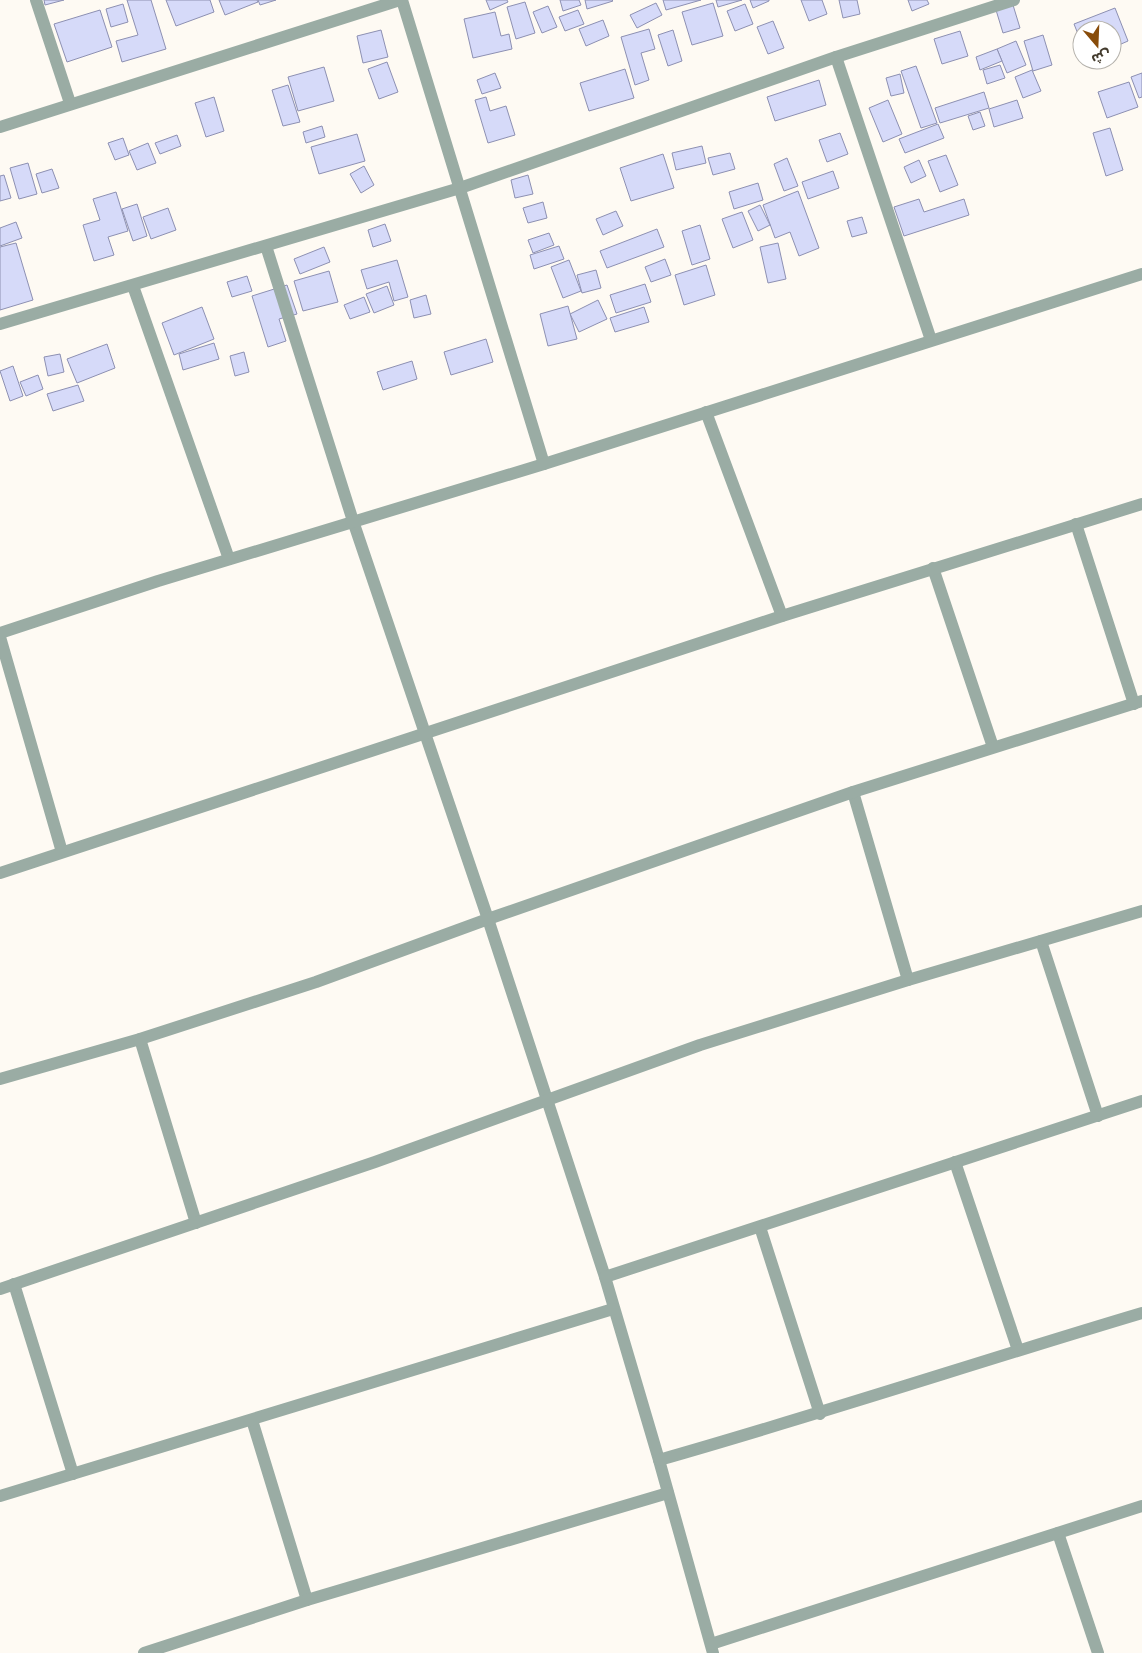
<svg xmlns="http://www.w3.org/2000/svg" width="1142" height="1653" font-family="Manrope,'Noto Sans Arabic',sans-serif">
<rect width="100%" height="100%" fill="#fefaf3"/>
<g fill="#d6daf9" stroke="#8d90b2">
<polygon points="44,0 64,0 45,5"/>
<polygon points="127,0 151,0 166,49 122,62 116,41 138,35"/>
<polygon points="166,0 210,0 214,12 176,26"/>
<polygon points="219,0 257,0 258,2 225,15"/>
<polygon points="258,0 276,0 260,5"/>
<polygon points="486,0 507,0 508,2 490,10"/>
<polygon points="560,0 579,0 581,5 563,11"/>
<polygon points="585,0 612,0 613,1 587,9"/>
<polygon points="663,0 701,0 666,10"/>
<polygon points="716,0 742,0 718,7"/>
<polygon points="750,0 769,0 769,1 753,8"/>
<polygon points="801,0 822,0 827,14 809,21"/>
<polygon points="839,0 857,0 860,14 843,18"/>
<polygon points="908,0 927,0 929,4 912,11"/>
<polygon points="525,2 535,33 516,39 507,7"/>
<polygon points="656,3 662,15 637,28 630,15"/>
<polygon points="713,3 723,36 692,45 682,12"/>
<polygon points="123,4 128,22 111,27 106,9"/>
<polygon points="745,4 753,24 735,31 727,11"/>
<polygon points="1013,5 1020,28 1003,33 996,10"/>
<polygon points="548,6 557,27 542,33 533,12"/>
<polygon points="1115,8 1128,41 1112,48 1112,30 1082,30 1082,44 1074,24"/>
<polygon points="100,10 112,47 67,62 54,24"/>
<polygon points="578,10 584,24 565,31 559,17"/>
<polygon points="495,12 501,36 509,34 512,49 473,58 464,19"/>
<polygon points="603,20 609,36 586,46 579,29"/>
<polygon points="773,21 784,48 768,54 757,27"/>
<polygon points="649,29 655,49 641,53 649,80 635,85 621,37"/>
<polygon points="381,30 388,57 363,63 357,36"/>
<polygon points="673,30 682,61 668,66 658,35"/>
<polygon points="960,31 968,56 942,64 934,39"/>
<polygon points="1043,35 1052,65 1033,71 1024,41"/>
<polygon points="1016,41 1026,65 1007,73 997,49"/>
<polygon points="997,49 1002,61 980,70 976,57"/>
<polygon points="387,62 398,92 379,99 368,69"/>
<polygon points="1000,65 1005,78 987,84 983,70"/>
<polygon points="916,66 937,123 921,128 901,71"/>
<polygon points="324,67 334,101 298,111 288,77"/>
<polygon points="625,69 634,98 589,111 580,83"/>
<polygon points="1032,70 1041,91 1023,98 1015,77"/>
<polygon points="495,73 501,88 482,94 477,80"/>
<polygon points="1142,73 1142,97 1139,98 1131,77"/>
<polygon points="900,74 904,93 891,96 886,78"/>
<polygon points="819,80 826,105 775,121 767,97"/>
<polygon points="1129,82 1138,107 1107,118 1098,92"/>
<polygon points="288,85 300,122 283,126 272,90"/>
<polygon points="984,92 989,108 940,123 935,108"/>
<polygon points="214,97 224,131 206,137 195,103"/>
<polygon points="486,97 490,111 506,106 515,135 488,143 475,100"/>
<polygon points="888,100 902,134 883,142 869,108"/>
<polygon points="1017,100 1023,118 994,127 989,109"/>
<polygon points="980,112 985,126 973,130 968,116"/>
<polygon points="938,124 944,138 905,153 899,139"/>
<polygon points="322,126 325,137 306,143 303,132"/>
<polygon points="1110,128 1123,170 1106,176 1093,133"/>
<polygon points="840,133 848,154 827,162 819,140"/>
<polygon points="357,134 365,161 319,174 311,147"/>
<polygon points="177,135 181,146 160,154 155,143"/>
<polygon points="123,138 129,155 115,160 108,143"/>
<polygon points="148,143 156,163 137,170 129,151"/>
<polygon points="702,146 706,163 676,170 672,153"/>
<polygon points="730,153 735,169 713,175 708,158"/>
<polygon points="663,154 674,188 631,201 620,168"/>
<polygon points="946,155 958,185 940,192 928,161"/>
<polygon points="787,158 798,186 784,191 774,164"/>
<polygon points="919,160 926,176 911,183 904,167"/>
<polygon points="28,163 37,194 19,199 10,168"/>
<polygon points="364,166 374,185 361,193 350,174"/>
<polygon points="52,169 59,188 42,193 36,174"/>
<polygon points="833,171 839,188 808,199 802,182"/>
<polygon points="4,175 11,198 0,201 0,176"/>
<polygon points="528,175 533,194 515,198 511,180"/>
<polygon points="758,183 763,200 734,209 729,192"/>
<polygon points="798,191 819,248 799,256 790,232 775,238 763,205"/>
<polygon points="116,192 128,231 108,237 114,255 94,261 83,225 100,220 93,199"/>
<polygon points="919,199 924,212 964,199 969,215 904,236 894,207"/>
<polygon points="543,202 547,218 528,223 523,208"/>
<polygon points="137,204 147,236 133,241 122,209"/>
<polygon points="760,205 770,225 758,231 748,211"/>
<polygon points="168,208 176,230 151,239 143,217"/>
<polygon points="616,211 623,226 603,235 596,219"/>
<polygon points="742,212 753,240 733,248 722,219"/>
<polygon points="862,217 867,233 852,237 847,221"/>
<polygon points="16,222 22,238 0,246 0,228"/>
<polygon points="385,224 391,241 373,247 368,230"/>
<polygon points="700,225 710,259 692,265 682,231"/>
<polygon points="657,229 664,247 607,268 600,251"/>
<polygon points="549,233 554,245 533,253 528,240"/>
<polygon points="16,243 33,300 0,310 0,247"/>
<polygon points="778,243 786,279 768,283 760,247"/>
<polygon points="559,246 564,259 534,269 530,255"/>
<polygon points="324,247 330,262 300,274 294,259"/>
<polygon points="665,259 671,275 651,282 645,267"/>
<polygon points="397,260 408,297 394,301 389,282 367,289 361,270"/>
<polygon points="569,260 581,291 563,298 551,267"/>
<polygon points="706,265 715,295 684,305 675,275"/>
<polygon points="596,270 601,288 582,293 577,275"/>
<polygon points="329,271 338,302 303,311 294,281"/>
<polygon points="247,276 252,291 232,297 227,282"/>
<polygon points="645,284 651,302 616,313 610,295"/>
<polygon points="287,285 297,314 279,319 286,341 268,347 252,296"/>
<polygon points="387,286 394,305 374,313 366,294"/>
<polygon points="426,295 431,314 414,318 410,300"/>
<polygon points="364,297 370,312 350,319 344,305"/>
<polygon points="598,300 607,319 579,332 570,314"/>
<polygon points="568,306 577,339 548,346 540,314"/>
<polygon points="202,307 214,339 174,355 162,323"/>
<polygon points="644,307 649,322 615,332 610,318"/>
<polygon points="486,339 493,362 451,375 444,352"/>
<polygon points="214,343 219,359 183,370 179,354"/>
<polygon points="107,344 115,368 77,383 67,359"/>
<polygon points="244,352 249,372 235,376 230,356"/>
<polygon points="60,354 64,372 48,376 44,357"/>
<polygon points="412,361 417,379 383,390 377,372"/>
<polygon points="13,366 23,396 10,401 0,371"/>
<polygon points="38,375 43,389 26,396 20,382"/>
<polygon points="78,385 84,401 53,411 47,394"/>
</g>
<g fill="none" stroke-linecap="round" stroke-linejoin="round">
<g stroke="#9aaca4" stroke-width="12">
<polyline points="36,0 70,103"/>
<polyline points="402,0 544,464"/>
<polyline points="836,57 931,340"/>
<polyline points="0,127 400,0"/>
<polyline points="266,246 353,521 488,919 605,1277 659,1460 713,1653"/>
<polyline points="133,286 229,559"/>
<polyline points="0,324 460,188 836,57 1014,0"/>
<polyline points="706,412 782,616"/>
<polyline points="1076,524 1134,704"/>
<polyline points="933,568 993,747"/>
<polyline points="0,637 62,852"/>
<polyline points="853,792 908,980"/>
<polyline points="0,873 782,616 1142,504"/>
<polyline points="1041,941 1098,1116"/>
<polyline points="140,1039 196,1223"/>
<polyline points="0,1079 140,1039 316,982 488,919 853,792 1142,701"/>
<polyline points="955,1162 1018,1350"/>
<polyline points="760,1227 820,1414"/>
<polyline points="605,1277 1142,1101"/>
<polyline points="14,1284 73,1474"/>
<polyline points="0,1289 375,1162 700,1045 908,980 1142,911"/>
<polyline points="252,1420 307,1600"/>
<path d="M659,1460C821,1414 981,1361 1142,1313"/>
<polyline points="0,1496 613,1309"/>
<polyline points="1058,1533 1098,1653"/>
<polyline points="711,1644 1142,1506"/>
<polyline points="144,1653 307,1600 668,1493"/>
</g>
<polyline stroke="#9aaca4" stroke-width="12" points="0,633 158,581 544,464 1142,274"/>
</g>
<g transform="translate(1097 45) rotate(161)"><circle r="24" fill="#ffffff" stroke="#b4b1ab"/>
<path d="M0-4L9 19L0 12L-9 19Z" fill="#884c0a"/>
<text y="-8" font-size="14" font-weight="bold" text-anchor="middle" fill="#443c2e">ش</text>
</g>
</svg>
